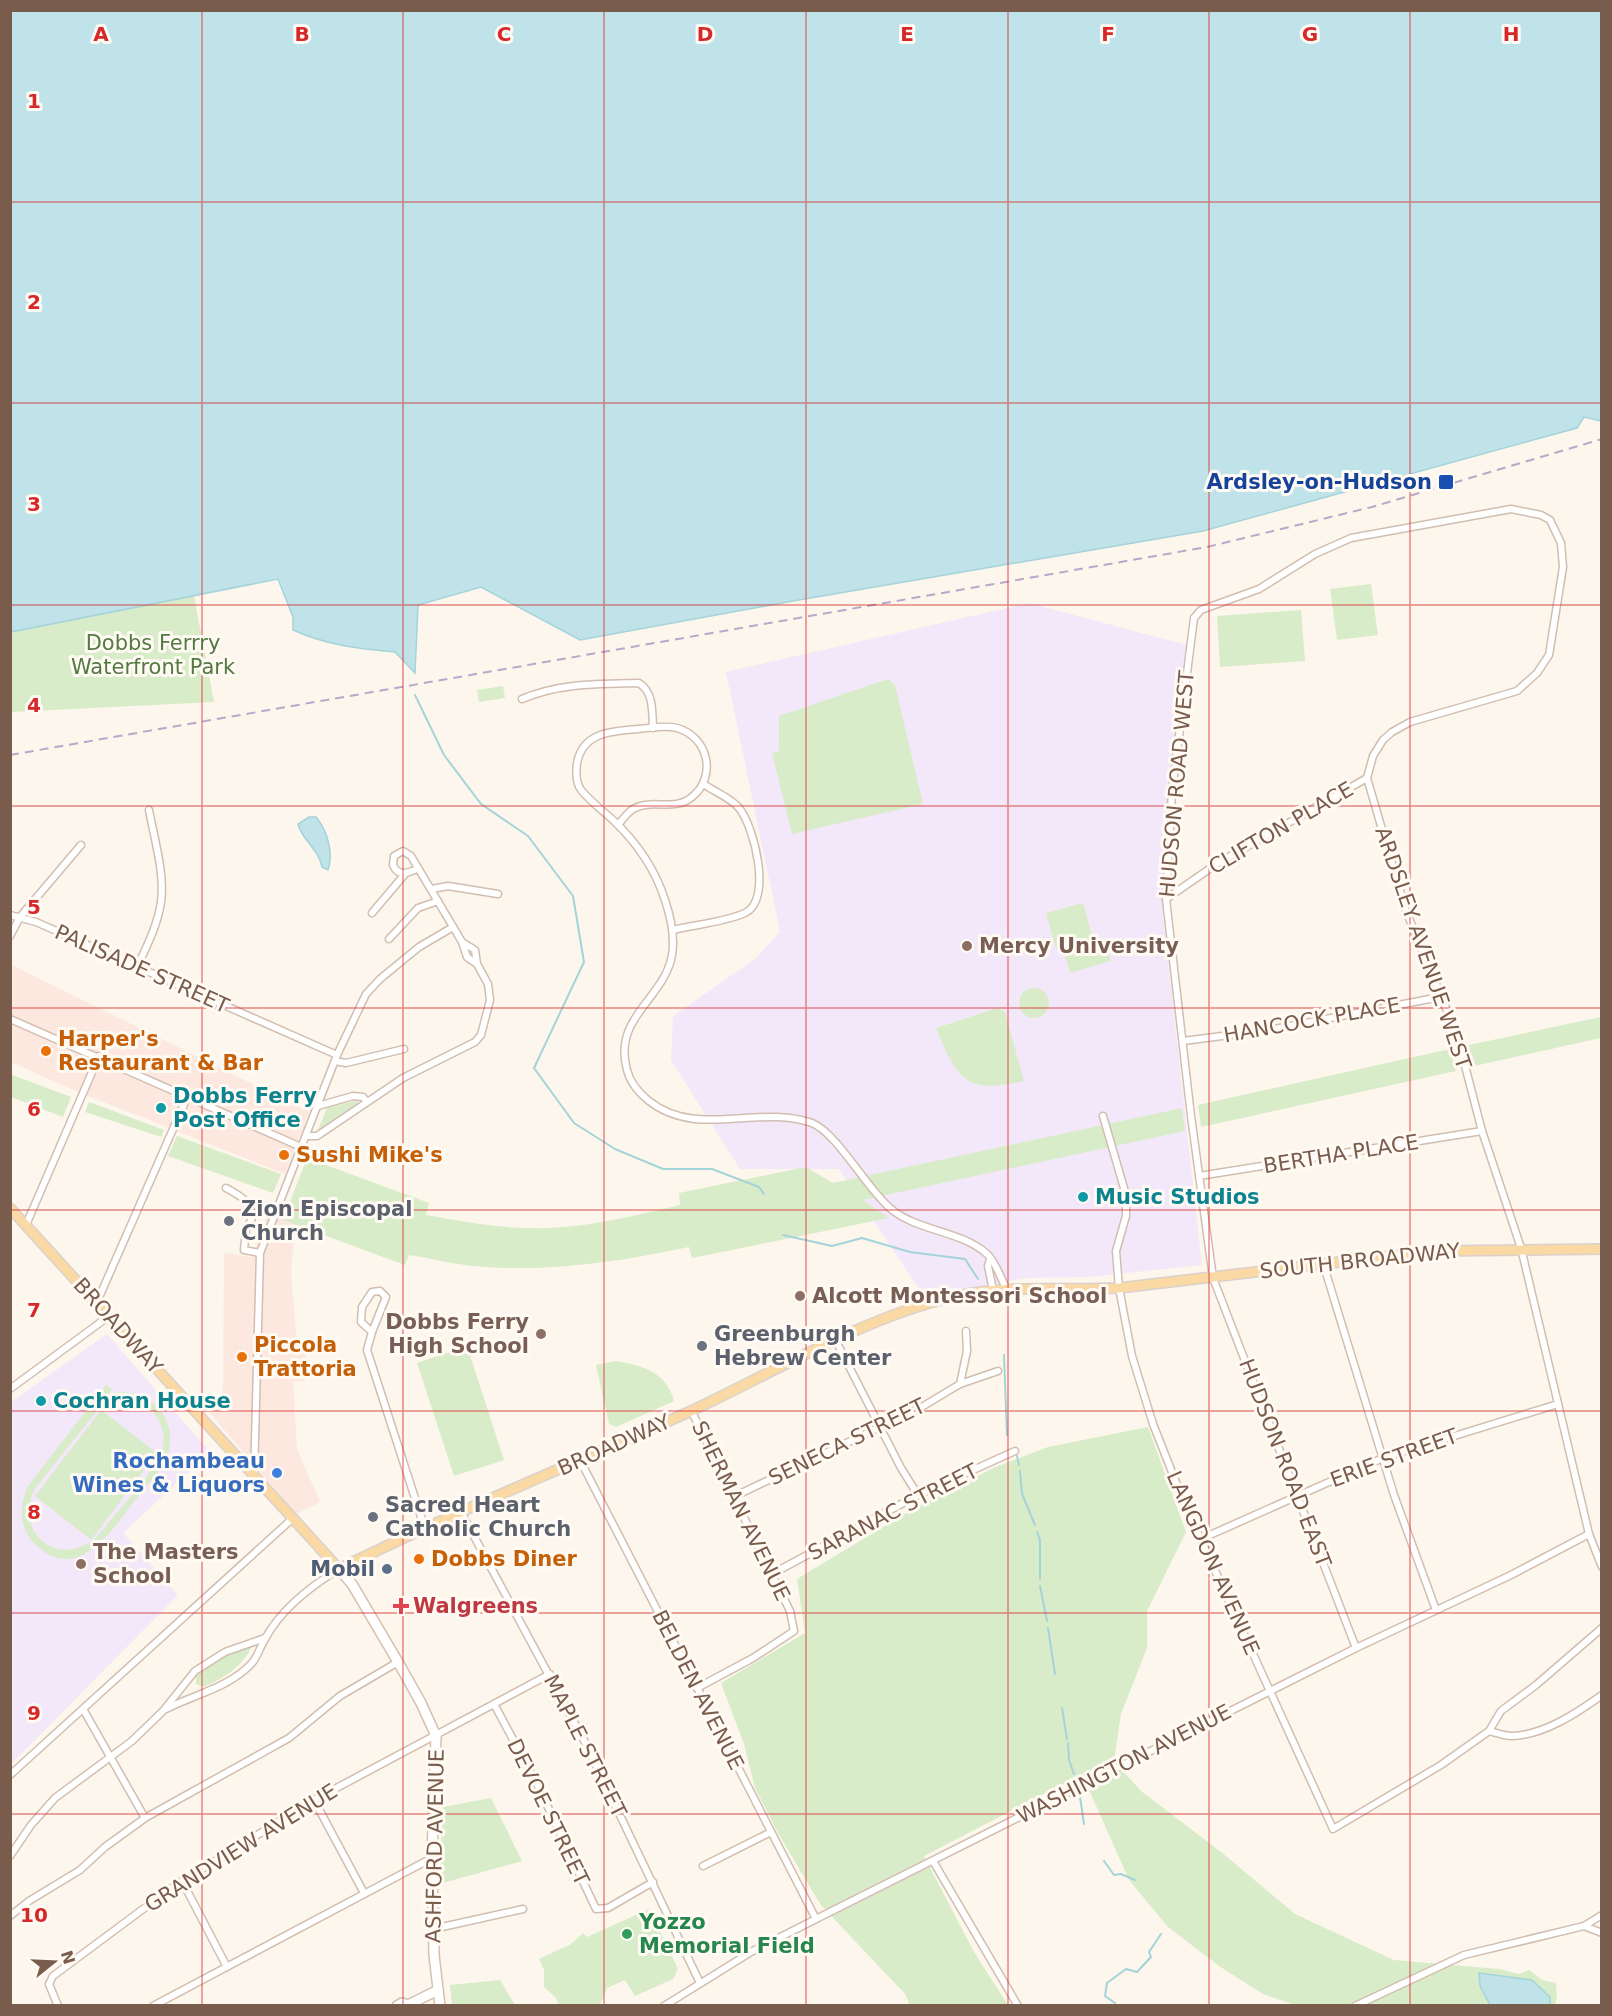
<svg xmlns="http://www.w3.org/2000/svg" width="1612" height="2016" font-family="'DejaVu Sans',sans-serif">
<rect width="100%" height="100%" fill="#fdf6ec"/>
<g fill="#fde8e0">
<polygon points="10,964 309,1112 285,1174 73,1090 11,1062"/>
<polygon points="269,1210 296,1219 291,1272 297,1346 306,1348 305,1381 293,1381 297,1449 320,1502 296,1514 209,1412 223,1391 224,1253 252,1257"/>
</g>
<g fill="#f3e8fa">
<polygon points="1029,603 1187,645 1163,855 1163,916 1202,1265 1089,1277 1027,1278 923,1295 839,1169 740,1169 671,1060 673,1016 755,959 780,932 726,672"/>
<polygon points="107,1334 210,1452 123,1533 178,1595 11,1764 11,1402"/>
</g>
<g fill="#d8ecc9" fill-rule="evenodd">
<polygon points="1371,584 1378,635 1337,640 1330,589"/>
<polygon points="194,596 214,702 11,712 11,632"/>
<polygon points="1301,610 1305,661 1220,667 1217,616"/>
<polygon points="888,679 895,685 923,804 792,834 772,753 779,751 779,716"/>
<polygon points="503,686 505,698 479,702 477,690"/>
<polygon points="1083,903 1093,939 1056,949 1046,913"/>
<polygon points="1104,939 1111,961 1070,973 1064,951"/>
<circle cx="1034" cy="1003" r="15"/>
<path d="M997,1008L1005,1012L1024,1081C965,1095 957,1079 936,1028Z"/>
<polygon points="1601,1017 1601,1038 1470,1067 1464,1046"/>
<polygon points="1450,1049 1456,1071 1201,1127 1198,1105"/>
<polygon points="10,1074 71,1097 63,1117 11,1097"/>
<polygon points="358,1100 358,1104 317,1132 327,1108"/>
<polygon points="89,1102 164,1130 161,1137 85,1112"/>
<path d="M1182,1108L1185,1131L863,1200L889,1218L692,1258L689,1247C618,1262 546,1273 473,1266C452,1264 430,1258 409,1255L405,1265L283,1220L307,1158L429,1203L426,1215C466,1222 507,1230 549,1228C594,1226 637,1215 680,1205L679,1193L806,1167L833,1183Z"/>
<polygon points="177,1136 281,1174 273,1193 168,1156"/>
<polygon points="467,1346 504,1460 454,1476 417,1363"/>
<path d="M616,1361C644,1366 665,1371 674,1401L616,1427L609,1424L596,1365Z"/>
<path d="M106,1385L112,1389L109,1394C144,1385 177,1413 169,1450C165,1468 147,1484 136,1499C112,1530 76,1588 33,1542C19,1526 19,1505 28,1486ZM121,1399C135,1400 148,1403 156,1416C164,1428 166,1443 160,1456C148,1479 114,1515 97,1537C60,1569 14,1535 34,1490L100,1407Z"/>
<polygon points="101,1410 157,1453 91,1540 35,1496"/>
<polygon points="1148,1427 1186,1532 1147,1611 1147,1648 1121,1714 1114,1761 1141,1791 1221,1852 1295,1914 1394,1960 1499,1969 1519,1974 1529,1970 1542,1980 1556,1983 1557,1996 1555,2005 1298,2006 1263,1994 1219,1966 1168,1927 1129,1880 1082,1774 924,1856 974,1952 1008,2005 910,2005 905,1994 820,1904 778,1833 755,1788 744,1744 721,1683 805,1633 797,1579 913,1509 993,1468 1048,1447"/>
<path d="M245,1647L250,1646L251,1649C240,1668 223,1679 203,1687L196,1684V1676C207,1661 228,1654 245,1647Z"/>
<polygon points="491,1798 522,1861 443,1883 440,1860 443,1807"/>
<polygon points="649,1909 678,1969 673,1979 635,1996 625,1980 607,1988 600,2005 559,2005 556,1998 544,1987 544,1970 539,1959 571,1944 583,1933 587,1937"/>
<polygon points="500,1980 515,2005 452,2005 450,1985"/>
</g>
<g fill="#bfe3e8" stroke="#a5d3da" stroke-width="1.5">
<path d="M11,10L1601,11V421L1584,417L1577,428L1203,531L793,601L580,640L481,587L418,605L415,673L395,652C359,649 326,645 293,630V617L278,579L11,632Z"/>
<path d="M309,817H316C327,830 334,853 328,870L322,867C319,849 301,839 298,824Z"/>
<polygon points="1479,1973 1532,1980 1550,1997 1550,2005 1490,2005 1480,1986"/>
</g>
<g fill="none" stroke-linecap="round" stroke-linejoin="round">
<g stroke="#a5d3da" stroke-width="2">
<polyline points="415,695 444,755 481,804 528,836 573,896 584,962 534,1068 574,1123 615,1149 663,1169 712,1169 759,1187 764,1194"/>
<polyline points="783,1235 832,1246 862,1238 910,1252 965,1259 978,1279"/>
<polyline points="1004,1355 1007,1435"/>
<polyline points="1017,1456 1019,1465"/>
<polyline points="1020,1471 1022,1494 1035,1525"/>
<polyline points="1037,1532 1040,1540 1040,1579"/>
<polyline points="1040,1586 1047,1621"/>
<polyline points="1048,1628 1055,1674"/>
<polyline points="1062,1708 1067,1739"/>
<polyline points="1068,1743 1069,1760 1074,1774"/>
<polyline points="1080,1797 1084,1824"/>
<polyline points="1104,1861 1114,1875 1121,1874 1135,1880"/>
<polyline points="1115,2006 1115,2003 1105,1996 1107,1983 1126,1969 1137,1972 1151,1957 1149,1952 1161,1934"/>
</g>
<g stroke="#d1beb0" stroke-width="9">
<g id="street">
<path d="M522,699C560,683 597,684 639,683C654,693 652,711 653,728"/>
<path d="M618,825C622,820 628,812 633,809C652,798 674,812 692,797C717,777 709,737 677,728C666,725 650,728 638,729C612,731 583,732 577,763C576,771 576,783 581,790C590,801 603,811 614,821C637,843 655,869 665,900C671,918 676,940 671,960C660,1001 613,1019 627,1070C630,1082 639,1093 649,1101C697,1139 759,1104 812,1123C837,1133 867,1189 891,1209C919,1232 960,1230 987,1254C996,1262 1000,1277 1006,1288"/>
<polyline points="432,889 448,886 498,894"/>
<polyline points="1166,899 1218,863 1367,778"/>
<polyline points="372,913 405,874"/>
<polyline points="10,915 36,922 337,1055"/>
<path d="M673,930C694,925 725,922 745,913C773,900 754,826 739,808C731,798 715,792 705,785"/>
<polyline points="10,936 20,917 81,845"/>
<polyline points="389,939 418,908 438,901"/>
<polyline points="462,942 467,957 477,964"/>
<path d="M137,967C147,946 158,924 161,902C165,873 154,838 149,810"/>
<polyline points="10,1019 301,1147"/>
<polyline points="1183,1041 1269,1030 1440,997"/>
<polyline points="335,1061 346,1063 404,1049"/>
<polyline points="318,1106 353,1096 363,1097 367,1102"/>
<polyline points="1103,1116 1126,1195 1126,1216 1116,1251 1119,1288 1132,1356 1153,1424 1185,1505 1333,1829 1441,1765 1489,1731 1501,1711 1536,1685 1602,1628"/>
<path d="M306,1136H317L403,1078L475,1042L481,1035L490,1000L488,984L477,964L475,950L462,942L411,856L403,851L394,856L393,865C398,877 408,873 417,869"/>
<polyline points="1199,1176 1482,1131"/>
<path d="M226,1188C240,1196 249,1200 253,1216L246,1230L244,1250L260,1253"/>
<polyline points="26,1225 99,1056"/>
<polyline points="990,1259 988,1266 993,1290"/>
<polyline points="1323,1263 1394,1495 1436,1610"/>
<polygon points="380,1291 386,1297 372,1332 361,1322 362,1307 372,1292"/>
<polyline points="97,1302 188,1095"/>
<polyline points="372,1332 367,1350 425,1529"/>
<polyline points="836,1341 901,1468 918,1495"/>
<polyline points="960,1384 967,1351 966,1331"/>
<polyline points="10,1389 109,1316"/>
<polyline points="691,1410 790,1611 794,1631 753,1658 697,1688"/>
<polyline points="580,1460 816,1919"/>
<polyline points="254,1477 260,1253 337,1055 366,994 380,979 419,947 453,927"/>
<polyline points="733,1497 920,1408 960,1384 998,1371"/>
<polyline points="462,1514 586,1744 700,1983"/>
<polyline points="1201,1539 1383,1458 1558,1404"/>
<polyline points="772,1574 918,1495 1015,1451"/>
<polyline points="1356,1648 1213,1278 1191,1116 1166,899 1172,791 1194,618 1201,610 1259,589 1315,554 1351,538 1511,509 1541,515 1550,520 1561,543 1563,567 1549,655 1537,673 1517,691 1410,722 1392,732 1383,740 1373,756 1367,778 1406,911 1457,1035 1482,1131 1521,1248 1589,1534 1602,1567"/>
<polyline points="494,1704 538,1786 596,1909 608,1908 653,1882"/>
<polyline points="83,1709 145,1818"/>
<path d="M166,1709C195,1694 229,1688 252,1663C258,1656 260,1647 265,1639C281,1609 311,1586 339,1569"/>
<path d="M1489,1731C1496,1733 1505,1736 1512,1736C1544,1735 1577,1713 1602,1695"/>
<polyline points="10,1775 292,1519"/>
<polyline points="314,1800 364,1893"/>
<polyline points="10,1856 31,1825 55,1798 132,1741 163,1711 195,1671 225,1652 265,1638"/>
<polyline points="933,1861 1018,2006"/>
<polyline points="703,1866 771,1832"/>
<polyline points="182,1881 227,1967"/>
<polyline points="10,1916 29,1901 80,1870 105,1847 145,1818 289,1738 340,1696 398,1662"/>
<polyline points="1584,1926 1602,1933"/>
<polyline points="433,1929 523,1909"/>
<polyline points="58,2006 49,1984 53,1976 170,1889 314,1800 550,1674"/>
<polyline points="153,2006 432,1858"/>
<polyline points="664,2006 751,1952 816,1919 1356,1648 1511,1575 1589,1534"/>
<polyline points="1355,2006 1464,1955 1584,1926 1602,1915"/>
</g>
</g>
<g stroke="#d6c0b0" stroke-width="12">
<g id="secondary">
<polyline points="339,1569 352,1584 398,1662 421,1703 436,1736 432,1858 434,1955 440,2006"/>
<polyline points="397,2006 402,2003 408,2005 438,1990"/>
</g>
</g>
<g stroke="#dad1cd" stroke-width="12">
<path id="primary" d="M10,1208L339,1569C454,1512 574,1464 691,1411C777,1371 860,1319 952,1297C1007,1284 1063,1291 1119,1288L1433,1251L1602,1249"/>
</g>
<use href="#street" stroke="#fff" stroke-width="6"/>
<use href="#secondary" stroke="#fff" stroke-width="9"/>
<use href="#primary" stroke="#fbd9a5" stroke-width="9"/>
<polyline stroke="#b9a8c9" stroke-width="2" stroke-dasharray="9 6" stroke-linecap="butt" points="10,755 1207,547 1372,507 1602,439"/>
</g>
<path fill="none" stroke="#d62828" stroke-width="1.5" stroke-opacity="0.55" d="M202,10V2006M403,10V2006M604,10V2006M806,10V2006M1008,10V2006M1209,10V2006M1410,10V2006M10,202H1602M10,403H1602M10,605H1602M10,806H1602M10,1008H1602M10,1210H1602M10,1411H1602M10,1613H1602M10,1814H1602"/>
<rect fill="#1a4fb4" stroke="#fffaf3" stroke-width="2" x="1438" y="474" width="16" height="16" rx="3"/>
<g fill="#8d6e63" stroke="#fffaf3" stroke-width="2">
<circle cx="967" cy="946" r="6"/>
<circle cx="800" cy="1296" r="6"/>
<circle cx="541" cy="1334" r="6"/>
<circle cx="81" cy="1564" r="6"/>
</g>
<g fill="#e8710a" stroke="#fffaf3" stroke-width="2">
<circle cx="46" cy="1051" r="6"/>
<circle cx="284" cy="1155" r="6"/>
<circle cx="242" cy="1357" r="6"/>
<circle cx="419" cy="1559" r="6"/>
</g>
<g fill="#0f9aa8" stroke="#fffaf3" stroke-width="2">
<circle cx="161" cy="1108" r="6"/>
<circle cx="1083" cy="1197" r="6"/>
<circle cx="41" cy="1401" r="6"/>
</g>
<g fill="#6b7280" stroke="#fffaf3" stroke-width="2">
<circle cx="229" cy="1221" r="6"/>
<circle cx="702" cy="1346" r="6"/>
<circle cx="373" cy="1517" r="6"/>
</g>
<circle fill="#3f7fe0" stroke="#fffaf3" stroke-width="2" cx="277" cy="1473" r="6"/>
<circle fill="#5c6f8a" stroke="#fffaf3" stroke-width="2" cx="387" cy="1569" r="6"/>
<path fill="#e0444e" stroke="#fffaf3" stroke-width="2" d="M398 1597h6v6h6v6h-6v6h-6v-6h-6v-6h6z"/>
<circle fill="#2e9e5b" stroke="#fffaf3" stroke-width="2" cx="627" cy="1934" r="6"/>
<g text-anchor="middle" stroke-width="6" stroke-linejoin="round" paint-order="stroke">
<g font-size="21" font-weight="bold" fill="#164399" stroke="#fffaf3" text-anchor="end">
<text x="1432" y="489">Ardsley-on-Hudson</text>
</g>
<g font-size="21" fill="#537a41" stroke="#fffaf3">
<text x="153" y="650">Dobbs Ferrry<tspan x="153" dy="24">Waterfront Park</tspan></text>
</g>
<g font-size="21" fill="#7a5c4d" stroke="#fffaf3">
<text transform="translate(1177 784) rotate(-85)" y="7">HUDSON ROAD WEST</text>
<text transform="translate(1281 828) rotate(-30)" y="7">CLIFTON PLACE</text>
<text transform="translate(1423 948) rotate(71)" y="7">ARDSLEY AVENUE WEST</text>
<text transform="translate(142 969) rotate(24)" y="7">PALISADE STREET</text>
<text transform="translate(1312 1020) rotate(-10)" y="7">HANCOCK PLACE</text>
<text transform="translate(1341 1154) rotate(-9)" y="7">BERTHA PLACE</text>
<text transform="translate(1360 1261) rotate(-6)" y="7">SOUTH BROADWAY</text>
<text transform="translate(118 1326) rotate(48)" y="7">BROADWAY</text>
<text transform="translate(847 1442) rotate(-26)" y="7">SENECA STREET</text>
<text transform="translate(614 1445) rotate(-24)" y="7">BROADWAY</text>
<text transform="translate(1394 1458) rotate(-20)" y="7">ERIE STREET</text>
<text transform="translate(1285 1463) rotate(69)" y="7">HUDSON ROAD EAST</text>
<text transform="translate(741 1511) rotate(64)" y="7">SHERMAN AVENUE</text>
<text transform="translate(893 1512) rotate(-27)" y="7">SARANAC STREET</text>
<text transform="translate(1213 1563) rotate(66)" y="7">LANGDON AVENUE</text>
<text transform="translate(698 1690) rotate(63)" y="7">BELDEN AVENUE</text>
<text transform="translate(585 1746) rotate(63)" y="7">MAPLE STREET</text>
<text transform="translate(1124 1764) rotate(-27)" y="7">WASHINGTON AVENUE</text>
<text transform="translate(548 1812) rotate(64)" y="7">DEVOE STREET</text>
<text transform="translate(435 1846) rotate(-89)" y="7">ASHFORD AVENUE</text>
<text transform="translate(241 1848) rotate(-32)" y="7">GRANDVIEW AVENUE</text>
</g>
<g font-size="21" font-weight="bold" fill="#785e54" stroke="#fffaf3" text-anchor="start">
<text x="979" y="953">Mercy University</text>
<text x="812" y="1303">Alcott Montessori School</text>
<text x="529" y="1329" text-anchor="end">Dobbs Ferry<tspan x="529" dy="24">High School</tspan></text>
<text x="93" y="1559">The Masters<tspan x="93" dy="24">School</tspan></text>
</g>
<g font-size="21" font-weight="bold" fill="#c56008" stroke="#fffaf3" text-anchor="start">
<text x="58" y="1046">Harper's<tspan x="58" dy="24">Restaurant &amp; Bar</tspan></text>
<text x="296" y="1162">Sushi Mike's</text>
<text x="254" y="1352">Piccola<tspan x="254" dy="24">Trattoria</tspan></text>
<text x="431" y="1566">Dobbs Diner</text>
</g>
<g font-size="21" font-weight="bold" fill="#0d838f" stroke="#fffaf3" text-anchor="start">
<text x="173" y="1103">Dobbs Ferry<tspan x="173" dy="24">Post Office</tspan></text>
<text x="1095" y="1204">Music Studios</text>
<text x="53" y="1408">Cochran House</text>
</g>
<g font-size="21" font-weight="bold" fill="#5b616d" stroke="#fffaf3" text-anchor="start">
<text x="241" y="1216">Zion Episcopal<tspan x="241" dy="24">Church</tspan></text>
<text x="714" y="1341">Greenburgh<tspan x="714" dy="24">Hebrew Center</tspan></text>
<text x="385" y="1512">Sacred Heart<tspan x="385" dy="24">Catholic Church</tspan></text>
</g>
<g font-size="21" font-weight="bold" fill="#366cbe" stroke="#fffaf3" text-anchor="end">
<text x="265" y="1468">Rochambeau<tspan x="265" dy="24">Wines &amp; Liquors</tspan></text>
</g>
<g font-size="21" font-weight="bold" fill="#4e5e75" stroke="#fffaf3" text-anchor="end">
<text x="375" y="1576">Mobil</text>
</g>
<g font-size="21" font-weight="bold" fill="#be3a42" stroke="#fffaf3" text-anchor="start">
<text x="413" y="1613">Walgreens</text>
</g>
<g font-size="21" font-weight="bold" fill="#27864d" stroke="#fffaf3" text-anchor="start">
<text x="639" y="1929">Yozzo<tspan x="639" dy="24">Memorial Field</tspan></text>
</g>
</g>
<g font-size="20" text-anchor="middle" font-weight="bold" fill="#d62828" stroke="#fffaf3" stroke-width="6" stroke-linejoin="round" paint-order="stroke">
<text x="101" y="41">A</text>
<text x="302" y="41">B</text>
<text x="504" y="41">C</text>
<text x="705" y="41">D</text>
<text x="907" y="41">E</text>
<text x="1108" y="41">F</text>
<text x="1310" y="41">G</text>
<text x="1511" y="41">H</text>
<text x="34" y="108">1</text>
<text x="34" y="309">2</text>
<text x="34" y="511">3</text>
<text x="34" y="712">4</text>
<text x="34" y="914">5</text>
<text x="34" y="1116">6</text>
<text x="34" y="1317">7</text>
<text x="34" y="1519">8</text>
<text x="34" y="1720">9</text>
<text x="34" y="1922">10</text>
</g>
<rect width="1612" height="2016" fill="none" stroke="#7a5c4d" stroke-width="24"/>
<g transform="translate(54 1962) rotate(72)" stroke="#fffaf3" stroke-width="4.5" paint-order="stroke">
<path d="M0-4.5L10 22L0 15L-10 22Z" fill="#7a5c4d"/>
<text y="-9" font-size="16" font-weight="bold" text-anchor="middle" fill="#7a5c4d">N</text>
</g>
</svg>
